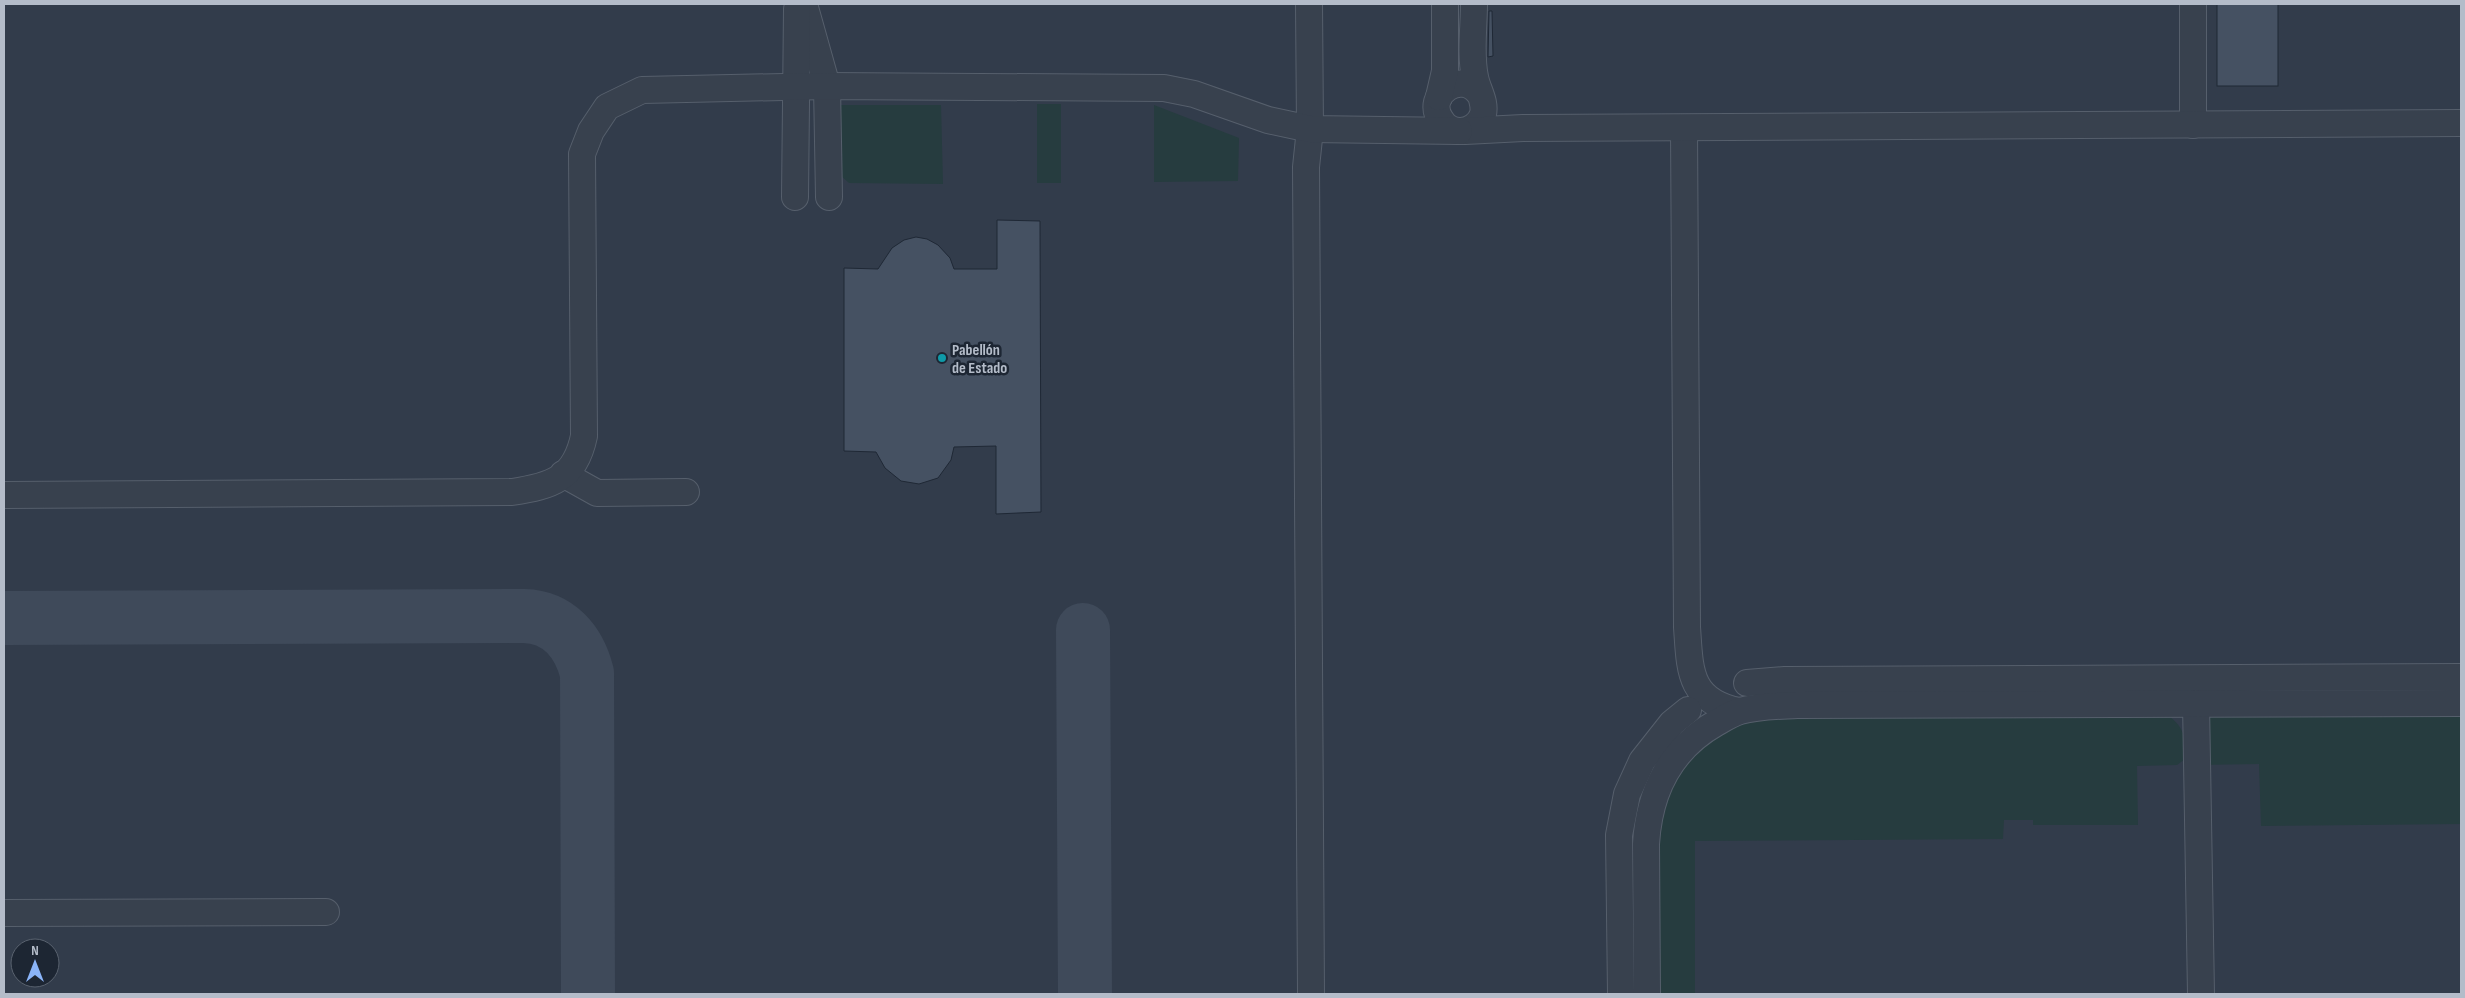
<svg xmlns="http://www.w3.org/2000/svg" width="2465" height="998" font-family="'Sofia Sans Condensed',sans-serif">
<rect width="100%" height="100%" fill="#242f3e"/>
<path fill="#323c4b" fill-rule="evenodd" d="M4,4H2461V994H4ZM20,948H50V978H20Z"/>
<g fill="#263c3f">
<rect x="1037" y="104" width="24" height="79"/>
<polygon points="836,105 941,105 943,184 849,183 841,176"/>
<polygon points="1154,105 1239,138 1238,181 1154,182"/>
<polygon points="2196,703 2461,703 2461,824 2261,826 2259,764 2197,765"/>
<path d="M2166,714C2183,725 2188,739 2185,759L2177,765L2137,766L2138,825H2033V820H2004L2003,839L1695,841V994H1656L1655,853L1662,805L1690,756L1729,728L1765,717Z"/>
</g>
<g fill="none" stroke-linecap="round" stroke-linejoin="round">
<g stroke="#3f4a5a" stroke-width="54">
<path d="M4,618L524,616C559,617 579,642 587,673L588,994"/>
<polyline points="1083,630 1085,994"/>
</g>
</g>
<g fill="#455162" stroke="#1f2835">
<rect x="2217" y="4" width="61" height="82"/>
<polygon points="1489,11 1492,11 1493,56 1488,57"/>
<polygon points="997,220 1040,221 1041,512 996,514 996,446 954,447 951,460 938,478 919,484 901,481 885,468 876,452 844,451 844,268 878,269 892,248 904,240 916,237 927,239 938,245 950,258 954,269 997,269"/>
</g>
<g fill="none" stroke-linecap="round" stroke-linejoin="round">
<g stroke="#565f6c" stroke-width="28">
<g id="minor">
<polyline points="804,4 827,86 829,197"/>
<polyline points="1309,4 1310,129 1306,167 1311,994"/>
<path d="M1474,4C1474,27 1470,54 1475,77C1477,89 1486,101 1483,114C1480,124 1470,131 1460,131C1452,131 1445,127 1441,120C1423,95 1463,67 1481,96"/>
<polyline points="2193,4 2193,125"/>
<polyline points="1439,97 1445,71 1445,4"/>
<path d="M1684,128L1687,627C1690,669 1688,701 1739,711"/>
<polyline points="1465,131 1523,128 2461,123"/>
<polyline points="795,197 797,9"/>
<polyline points="563,474 597,493 686,492"/>
<path d="M4,495L512,492C552,486 575,479 584,436L582,154L591,131L607,107L642,90L827,86L1164,88L1194,94L1268,120L1310,129L1459,131"/>
<polyline points="1747,683 1785,680 2461,677"/>
<polyline points="2196,703 2201,994"/>
<polyline points="4,913 326,912"/>
<polyline points="1621,994 1619,835 1627,794 1642,761 1672,723 1688,710"/>
<path d="M1647,994L1646,844C1649,793 1670,749 1716,723C1723,719 1731,714 1740,711C1758,706 1778,706 1797,705L2461,703"/>
</g>
</g>
<use href="#minor" stroke="#38414e" stroke-width="26"/>
</g>
<circle fill="#0f9aa8" stroke="#1d2633" stroke-width="2" cx="942" cy="358" r="5"/>
<g text-anchor="middle" stroke-width="5" stroke-linejoin="round" paint-order="stroke">
<g font-size="16" font-weight="bold" fill="#b4bcc9" stroke="#1d2633" text-anchor="start">
<text x="952" y="355">Pabellón<tspan x="952" dy="18">de Estado</tspan></text>
</g>
</g>
<rect width="2465" height="998" fill="none" stroke="#b4bcc9" stroke-width="10"/>
<g transform="translate(35 963)"><circle r="24" fill="#1d2633" stroke="#59626f"/>
<path d="M0-4L9 19L0 12L-9 19Z" fill="#8ab4f8"/>
<text y="-8" font-size="14" font-weight="bold" text-anchor="middle" fill="#b4bcc9">N</text>
</g>
</svg>
